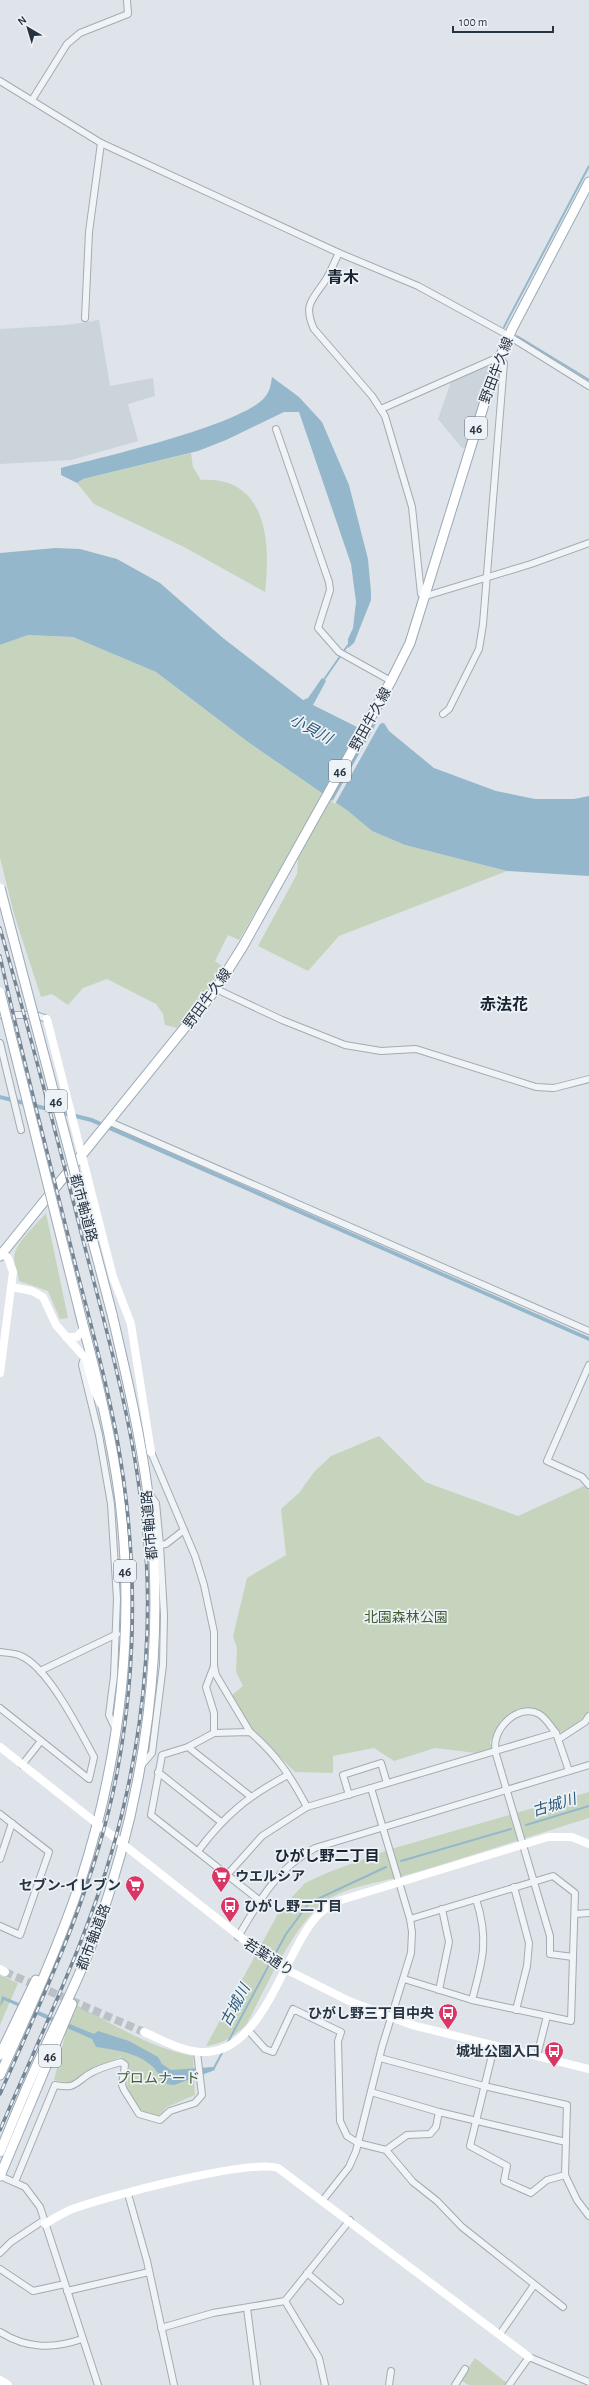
<svg xmlns="http://www.w3.org/2000/svg" width="589" height="2385" font-family="'Alegreya Sans','Noto Sans JP',sans-serif">
<rect width="100%" height="100%" fill="#dee4e9"/>
<g fill="#cbd3db">
<polygon points="99,320 110,386 153,378 155,396 128,404 138,441 71,460 0,464 0,329 67,325"/>
<polygon points="492,362 475,416 467,418 466,435 470,435 466,447 462,448 438,419 451,382"/>
</g>
<g fill="#c6d4be">
<path d="M191,453L193,467L201,480C267,476 271,542 265,592L184,547L94,504L77,483L83,479Z"/>
<polygon points="28,635 73,637 156,672 248,742 348,811 372,831 405,845 507,871 339,936 308,971 258,946 297,874 298,858 290,853 239,940 228,935 215,961 222,966 206,993 177,1028 165,1025 163,1014 156,1004 107,979 83,988 68,1005 52,994 41,997 14,914 0,858 0,645"/>
<path d="M46,1213L68,1318L60,1319L48,1291L19,1281C18,1274 15,1266 14,1259C14,1243 37,1224 46,1213Z"/>
<polygon points="379,1436 425,1482 518,1516 586,1485 589,1491 589,1711 583,1718 564,1733 560,1732 541,1711 529,1708 511,1714 501,1721 490,1742 492,1748 476,1753 435,1748 394,1761 374,1748 333,1756 333,1773 295,1772 251,1728 232,1695 243,1686 236,1672 237,1648 233,1636 247,1578 286,1555 281,1509 299,1493 314,1472 331,1456"/>
<path d="M589,1792V1818C527,1837 465,1858 403,1876C379,1883 347,1886 326,1901C293,1924 265,1990 246,2025C234,2036 223,2044 206,2046L280,1910L305,1883L329,1872L391,1849Z"/>
<polygon points="0,1975 18,1983 0,2025"/>
<path d="M73,2003C111,2023 150,2048 193,2056L195,2095L167,2107L157,2117L142,2113L127,2088L129,2067L121,2057L88,2070L79,2079L69,2083L54,2080Z"/>
<polygon points="475,2358 507,2383 506,2385 469,2385 460,2380"/>
</g>
<g fill="#95b7cc">
<path d="M272,377L299,397L322,422L349,485L368,559L371,592V600L354,643L348,648V639L353,628L356,602L351,564L299,412H284L226,440L198,451L83,479L77,483L61,475V468C100,458 243,425 265,397C270,391 271,384 272,377Z"/>
<polygon points="55,548 80,549 117,559 160,583 223,638 303,700 308,698 322,678 326,681 313,705 357,727 384,723 389,731 434,768 496,791 535,799 574,799 589,796 589,876 507,871 405,845 372,831 348,811 248,742 156,672 73,637 28,635 0,645 0,553"/>
<polygon points="0,1095 92,1118 589,1337 589,1341 91,1122 0,1099"/>
<path d="M2,1996L94,2034L98,2031L129,2041L158,2057L162,2064L171,2070L213,2067L215,2070L174,2085C160,2085 161,2074 152,2066C136,2052 116,2050 96,2047L92,2039L4,2000L0,2007Z"/>
</g>
<polygon fill="#dee4e9" points="377,722 381,722 335,804 332,802"/>
<g fill="none" stroke-linecap="round" stroke-linejoin="round">
<g stroke="#95b7cc" stroke-width="2">
<polyline points="504,327 589,166"/>
<polyline points="517,336 589,380"/>
<polyline points="323,681 348,645"/>
<polyline points="526,1825 589,1806"/>
<polyline points="401,1861 511,1829"/>
<polyline points="273,1958 286,1934 309,1903 386,1867"/>
<polyline points="228,2042 271,1961"/>
<polyline points="211,2069 214,2068 223,2051"/>
</g>
<polyline stroke="#b9c1c7" stroke-width="8" stroke-dasharray="8 4" stroke-linecap="butt" points="5,1972 144,2032"/>
<g stroke="#a3abb3" stroke-width="8">
<g id="street">
<polyline points="0,81 101,143 339,253 418,286 504,333 589,386"/>
<polyline points="32,100 67,44 80,33 128,14 127,0"/>
<path d="M339,253C334,262 331,272 325,281C312,300 303,305 314,329L372,396L385,416L412,507L421,594L426,596L531,564L589,543"/>
<polyline points="85,318 89,232 101,143"/>
<polyline points="381,409 492,360 499,358 504,363 483,624 479,649 449,709 443,714"/>
<polyline points="276,429 329,582 330,590 318,628 339,652 391,681"/>
<polyline points="216,989 282,1020 345,1045 381,1051 416,1049 536,1087 554,1088 589,1079"/>
<polyline points="0,1015 36,1015 47,1019"/>
<polyline points="0,1043 21,1130"/>
<polyline points="110,1122 589,1331"/>
<polyline points="88,1358 83,1361 82,1365 99,1435 111,1504 117,1599 114,1676 109,1715 116,1730"/>
<polyline points="589,1365 547,1461 582,1477 589,1485"/>
<polyline points="151,1452 195,1556 204,1585 214,1632 214,1666 216,1675 250,1732"/>
<polyline points="160,1545 166,1544 184,1530"/>
<path d="M0,1652C7,1653 15,1653 21,1656C48,1667 80,1731 94,1757L89,1779L0,1708"/>
<polyline points="214,1666 206,1687 214,1713 214,1733"/>
<polyline points="40,1671 117,1634"/>
<polyline points="559,1739 585,1722 589,1716"/>
<polyline points="188,1747 250,1796"/>
<polyline points="495,1751 550,1936 550,1954 573,1957"/>
<path d="M496,1751C490,1731 518,1702 539,1714C546,1718 551,1727 556,1733"/>
<polyline points="22,1765 41,1741"/>
<polyline points="141,1766 152,1753 163,1665 164,1615 160,1545 156,1503 148,1492"/>
<polyline points="158,1772 221,1822"/>
<polyline points="349,1795 343,1775 381,1763 387,1783"/>
<polyline points="0,1814 49,1852 20,1935 0,1926"/>
<path d="M198,1851C225,1815 248,1796 288,1775"/>
<polyline points="0,1859 12,1823"/>
<polyline points="227,1875 262,1836 307,1807 556,1733 569,1771"/>
<polyline points="514,1887 529,1943 527,1966 516,2010"/>
<path d="M259,1900L151,1815L162,1755L188,1747L214,1733L250,1732C277,1755 291,1777 307,1807"/>
<polyline points="575,1914 589,1913"/>
<path d="M238,1937C259,1901 277,1868 315,1848L589,1765"/>
<polyline points="404,1979 472,2000 571,2021 575,1893 553,1876 410,1919"/>
<polyline points="439,1990 449,1942 442,1909"/>
<path d="M472,2000C483,1960 489,1939 476,1899"/>
<polyline points="249,2031 265,2049 273,2052 293,2009 341,2032 338,2041 340,2121 347,2136 358,2143 386,2150 413,2182 437,2201 462,2227 563,2307"/>
<polyline points="494,2047 470,2146 507,2166 504,2181 531,2193 547,2180 565,2175"/>
<polyline points="537,2056 547,2016"/>
<polyline points="380,2058 484,2086 567,2105 565,2175 577,2200 589,2216"/>
<polyline points="371,2092 439,2112 566,2142"/>
<polyline points="386,2150 407,2135 430,2134 436,2127 439,2112"/>
<polyline points="0,2176 25,2187 40,2207 98,2385"/>
<path d="M15,2182L55,2085C75,2089 74,2084 89,2074C99,2068 110,2065 121,2062L125,2065L122,2085L124,2090L139,2114L160,2120L170,2111L195,2103L202,2095L197,2052"/>
<polyline points="128,2194 147,2261 174,2385"/>
<polyline points="323,2200 349,2167 356,2151 382,2047 411,1953 412,1932 410,1919 371,1788"/>
<polyline points="0,2253 11,2242 44,2220"/>
<polyline points="0,2269 33,2291 65,2284"/>
<polyline points="307,2273 340,2301"/>
<polyline points="67,2291 149,2272"/>
<polyline points="285,2301 319,2358 325,2385"/>
<polyline points="247,2308 257,2385"/>
<polyline points="161,2328 213,2313 285,2301 350,2220"/>
<path d="M0,2332C27,2349 53,2349 82,2339"/>
<polyline points="500,2334 534,2285"/>
<polyline points="389,2385 391,2371"/>
<polyline points="455,2385 465,2369"/>
<polyline points="509,2385 529,2357 589,2382"/>
</g>
</g>
<g stroke="#9caab6" stroke-width="11">
<g id="primary">
<polyline points="0,1256 216,989 243,946 391,681 410,643 495,369 512,329 589,182"/>
<polyline points="0,2055 36,1980"/>
<path d="M0,2075C29,2011 59,1946 81,1880C121,1756 136,1622 119,1493C111,1435 97,1377 82,1321"/>
<path d="M0,2152C14,2119 27,2085 43,2052C61,2012 82,1974 96,1932C146,1792 167,1642 148,1494C140,1433 126,1374 112,1314"/>
<polyline points="0,2176 72,2004"/>
</g>
</g>
<use href="#street" stroke="#f1f4f7" stroke-width="6"/>
<g stroke="#fff" stroke-width="8">
<polyline points="47,1019 113,1277 131,1324 151,1452"/>
<polyline points="12,1287 32,1291 43,1297 56,1325 86,1359 95,1392 101,1404"/>
<polyline points="66,1337 77,1337 84,1329"/>
<polyline points="0,1373 13,1272 8,1258 2,1253"/>
<polyline points="0,1747 257,1950"/>
<polyline points="0,1969 5,1972"/>
<polyline points="291,1972 349,2001 412,2025 589,2069"/>
<path d="M144,2032C162,2040 181,2051 201,2052C263,2056 283,1952 318,1915C324,1909 331,1905 338,1901L548,1837H572L589,1844"/>
<path d="M45,2224C53,2219 61,2214 70,2210C104,2197 247,2159 278,2168L529,2357"/>
<polyline points="0,2380 8,2385"/>
</g>
<use href="#primary" stroke="#fff" stroke-width="9"/>
<g stroke="#768594" stroke-width="3.5">
<g id="rail">
<path d="M0,928C29,1030 56,1133 82,1236C105,1326 132,1418 142,1511C154,1609 146,1713 123,1809C97,1921 45,2024 0,2130"/>
<path d="M0,956C21,1052 46,1147 70,1243C86,1308 105,1372 117,1438C137,1549 138,1662 117,1773C95,1888 47,1988 0,2094"/>
</g>
</g>
<use href="#rail" stroke="#edf2f6" stroke-width="2" stroke-dasharray="6" stroke-linecap="butt"/>
<g stroke="#9caab6" stroke-width="11" stroke-linecap="butt">
<g id="primary-bridge">
<polyline points="0,888 112,1314"/>
<polyline points="0,992 82,1321"/>
</g>
</g>
<polyline stroke="#fff" stroke-width="8" points="257,1950 291,1972"/>
<use href="#primary-bridge" stroke="#fff" stroke-width="9"/>
</g>
<defs>
<g id="supermarket-pin" transform="scale(1)"><path d="M0 17L-7.5 6A9.5 9.5 0 1 1 7.5 6Z" fill="#da3665" stroke="#edf2f6"/><path d="M-6-5.5h2.5l.6 2H6L4.5 2H-2.5L-4.4-4H-6ZM-1.5 3.2a1.3 1.3 0 1 0 .1 0ZM3 3.2a1.3 1.3 0 1 0 .1 0Z" fill="#fff"/></g>
<g id="bus-pin" transform="scale(1)"><path d="M0 17L-7.5 6A9.5 9.5 0 1 1 7.5 6Z" fill="#da3665" stroke="#edf2f6"/><path d="M-5-6H5V4H4V6H2V4H-2V6H-4V4H-5ZM-3.5-4V0h7V-4ZM-3.5 1.2v1.5H-2V1.2ZM2 1.2v1.5H3.5V1.2Z" fill="#fff"/></g>
</defs>
<g fill-rule="evenodd">
<use href="#supermarket-pin" x="221" y="1876"/>
<use href="#supermarket-pin" x="135" y="1885"/>
<use href="#bus-pin" x="230" y="1906"/>
<use href="#bus-pin" x="448" y="2013"/>
<use href="#bus-pin" x="554" y="2051"/>
</g>
<g text-anchor="middle" stroke-width="3.5" stroke-linejoin="round" paint-order="stroke">
<g fill="#edf2f6" stroke="#626c77" stroke-width="1">
<rect x="465" y="417" width="22" height="22" rx="3"/>
<rect x="329" y="760" width="22" height="22" rx="3"/>
<rect x="45" y="1090" width="22" height="22" rx="3"/>
<rect x="114" y="1560" width="22" height="22" rx="3"/>
<rect x="39" y="2045" width="22" height="22" rx="3"/>
</g>
<g font-size="13" font-weight="bold" fill="#263341">
<text x="476" y="433">46</text>
<text x="340" y="776">46</text>
<text x="56" y="1106">46</text>
<text x="125" y="1576">46</text>
<text x="50" y="2061">46</text>
</g>
<g font-size="14" fill="#263341" stroke="#edf2f6">
<text transform="translate(496 370) rotate(-69)" y="5">野田牛久線</text>
<text transform="translate(370 719) rotate(-61)" y="5">野田牛久線</text>
<text transform="translate(207 998) rotate(-54)" y="5">野田牛久線</text>
<text transform="translate(84 1208) rotate(75)" y="5">都市軸道路</text>
<text transform="translate(149 1525) rotate(-95)" y="5">都市軸道路</text>
<text transform="translate(93 1937) rotate(-69)" y="5">都市軸道路</text>
<text transform="translate(269 1957) rotate(33)" y="5">若葉通り</text>
</g>
<g font-size="14" fill="#405e32" stroke="#edf2f6">
<text x="406" y="1622">北園森林公園</text>
<text x="158" y="2083">プロムナード</text>
</g>
<g font-size="14" font-weight="bold" fill="#263341" stroke="#edf2f6" text-anchor="end">
<text x="235" y="1881" text-anchor="start">ウエルシア</text>
<text x="121" y="1890">セブン-イレブン</text>
<text x="244" y="1911" text-anchor="start">ひがし野二丁目</text>
<text x="434" y="2018">ひがし野三丁目中央</text>
<text x="540" y="2056">城址公園入口</text>
</g>
<g font-size="15" font-style="italic" fill="#2c5979" stroke="#edf2f6">
<text transform="translate(311 729) rotate(28)" y="5">小貝川</text>
<text transform="translate(554 1805) rotate(-17)" y="5">古城川</text>
<text transform="translate(235 2005) rotate(-62)" y="5">古城川</text>
</g>
<g font-size="15" font-weight="bold" fill="#182432" stroke="#edf2f6">
<text x="327" y="1861">ひがし野二丁目</text>
</g>
<g font-size="16" font-weight="bold" fill="#182432" stroke="#edf2f6">
<text x="343" y="283">青木</text>
<text x="504" y="1010">赤法花</text>
</g>
</g>
<g transform="translate(28 28) rotate(322)" stroke="#edf2f6" stroke-width="3" paint-order="stroke">
<path d="M0-3L7 15L0 10L-7 15Z" fill="#263341"/>
<text y="-6" font-size="11" font-weight="bold" text-anchor="middle" fill="#263341">N</text>
</g>
<path d="M453 26v6h100v-6" fill="none" stroke="#263341" stroke-width="2"/>
<text x="459" y="26" font-size="12" fill="#263341" stroke="#edf2f6" stroke-width="3" paint-order="stroke">100 m</text>
</svg>
